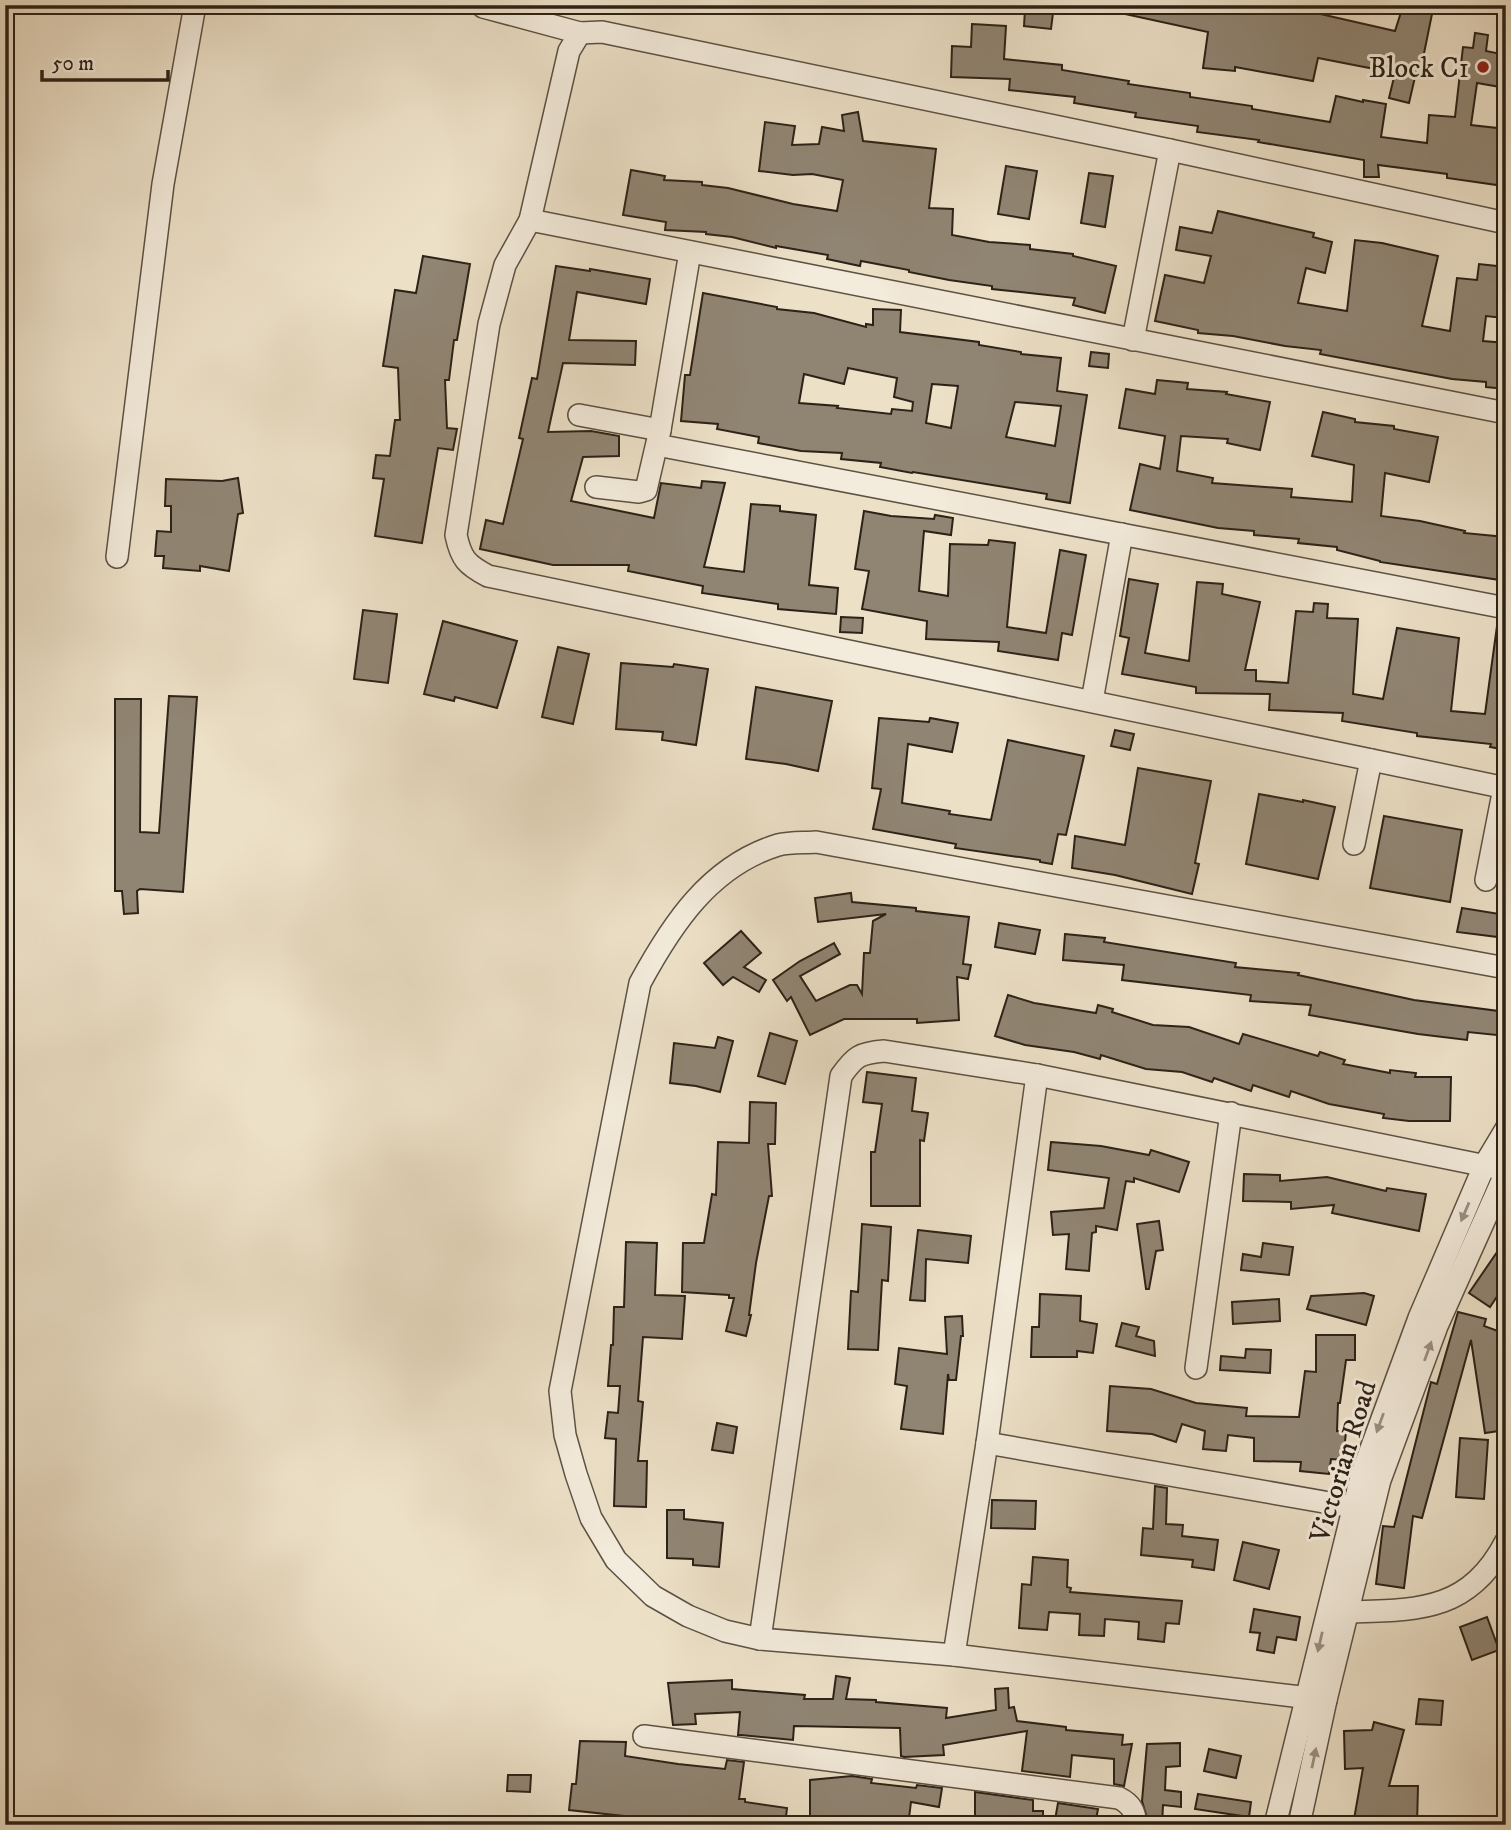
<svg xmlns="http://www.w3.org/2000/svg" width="1511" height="1830" font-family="'IM FELL DW Pica',serif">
<rect width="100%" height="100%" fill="#ece0c7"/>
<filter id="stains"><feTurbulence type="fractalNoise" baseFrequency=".00286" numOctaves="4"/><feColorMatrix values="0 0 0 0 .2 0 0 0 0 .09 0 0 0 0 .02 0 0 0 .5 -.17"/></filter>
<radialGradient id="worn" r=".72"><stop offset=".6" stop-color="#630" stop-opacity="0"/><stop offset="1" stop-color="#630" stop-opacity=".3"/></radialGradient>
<g fill="#908573" stroke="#2c2217" stroke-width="2" fill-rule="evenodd">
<polygon points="1035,5 1054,5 1051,29 1024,26 1025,9 1034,10"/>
<polygon points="1111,5 1281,5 1395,31 1403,6 1432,14 1419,78 1415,77 1409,103 1389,98 1395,73 1318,58 1313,81 1235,67 1235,71 1203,68 1208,32 1111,11"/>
<polygon points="972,24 1006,26 1004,59 1062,65 1062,70 1129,81 1128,84 1190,93 1190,97 1252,106 1252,109 1330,122 1336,96 1363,102 1363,100 1386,104 1381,137 1427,143 1429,115 1455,117 1463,47 1473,48 1475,33 1488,35 1486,51 1506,55 1506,88 1477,83 1471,125 1506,129 1506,151 1501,151 1497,185 1447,178 1447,174 1378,165 1379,177 1364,177 1364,160 1258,142 1259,140 1197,132 1198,126 1135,117 1136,113 1074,103 1075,97 1009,90 1010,79 951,77 952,46 971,47"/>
<polygon points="858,112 863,141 936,149 929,208 953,209 952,235 989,242 1030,245 1030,249 1073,254 1073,256 1116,266 1105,313 1073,305 1075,298 992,289 992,286 949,280 909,272 909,270 861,261 860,266 827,259 828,255 776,246 776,248 732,237 706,234 706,232 665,230 666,222 623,215 631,170 665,176 664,180 702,182 702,185 728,188 793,204 837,211 843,180 812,174 793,175 759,171 765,122 795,126 792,145 819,144 822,127 844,131 842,115"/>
<polygon points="1006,166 1037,171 1029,219 998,214"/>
<polygon points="1089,173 1113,176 1105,227 1081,223"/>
<polygon points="1218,211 1314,233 1313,237 1332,242 1325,273 1306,268 1298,303 1347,311 1355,240 1382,243 1438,256 1422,326 1450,331 1457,278 1477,280 1479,264 1506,267 1503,318 1486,316 1483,341 1506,343 1506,389 1486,387 1486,382 1452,379 1320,354 1321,350 1285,346 1233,336 1198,333 1198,330 1155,321 1165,275 1204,283 1211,256 1176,250 1180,227 1212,233"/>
<polygon points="423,256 470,264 457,340 454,340 449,380 445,380 447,428 457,429 453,450 438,448 422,543 375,536 384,479 373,478 376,455 390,456 395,420 400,420 398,368 383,366 395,290 416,293"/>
<polygon points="556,266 590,271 590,269 650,279 646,304 577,292 569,340 636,341 635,365 563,363 548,432 591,431 619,436 619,456 583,457 571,501 654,518 661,483 701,488 702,481 725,483 704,567 744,572 751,504 780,506 780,511 816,515 809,585 838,588 836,614 778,609 778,604 702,593 703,586 628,571 629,565 553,565 480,549 486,520 503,524 523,439 519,438 532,378 537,379"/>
<path d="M703,293L777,307V309L814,313L866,327V324L873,325V309L901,310L900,332L979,342V345L1021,352V354L1061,358L1057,391L1087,395L1070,503L1046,499L1047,494L913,472L912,473L880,467L881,463L841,459L842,453L801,451L758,443L759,437L717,429L718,424L681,421L685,375H690ZM848,368L897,378L894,397L913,402L912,411L892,409L891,414L837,408L838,406L799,403L804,374L844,384ZM932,384L958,386L951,428L926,423ZM1015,402L1061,406L1055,446L1006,437Z"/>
<polygon points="1091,352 1109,354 1108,368 1089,366"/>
<polygon points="1157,380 1188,383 1187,389 1227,392 1226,394 1270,402 1260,450 1227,443 1228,439 1181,436 1177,471 1213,478 1212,483 1292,489 1291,497 1352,502 1354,465 1312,456 1323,412 1355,419 1355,422 1394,426 1394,429 1438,437 1429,482 1385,473 1381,516 1420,521 1465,531 1464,533 1505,537 1500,580 1380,562 1380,561 1337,550 1337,547 1298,543 1299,539 1254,535 1254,531 1218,528 1130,510 1140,464 1160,469 1165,436 1119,428 1126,389 1155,394"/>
<polygon points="238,478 243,513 238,514 229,571 200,566 200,571 163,568 164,556 155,556 157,531 171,532 171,506 165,506 166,479 222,481"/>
<polygon points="864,511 891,516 934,519 935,515 953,518 951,535 924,531 919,591 948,596 950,544 988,545 989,540 1015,543 1007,627 1046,633 1060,550 1086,555 1072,635 1062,633 1058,660 998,651 999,642 926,639 927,621 862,609 869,571 855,569"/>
<polygon points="1129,579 1158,584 1145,653 1189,661 1197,582 1223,584 1222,594 1260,602 1245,670 1256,670 1256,681 1288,683 1296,611 1313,612 1314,603 1328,604 1327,618 1358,619 1353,694 1383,699 1397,628 1459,638 1451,711 1485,714 1497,626 1506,626 1506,750 1490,747 1491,744 1417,736 1417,733 1342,721 1343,713 1269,710 1270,694 1196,693 1196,687 1122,674 1129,638 1120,636"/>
<polygon points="363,610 397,614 388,683 354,679"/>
<polygon points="841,617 863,618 862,633 840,632"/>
<polygon points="443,621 517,641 497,708 455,697 454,701 424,694"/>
<polygon points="558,647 589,654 573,724 542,717"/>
<polygon points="621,663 673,667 674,664 708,669 696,745 662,740 663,732 616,729"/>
<polygon points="756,687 832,701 818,771 786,764 746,759"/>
<polygon points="169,696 197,697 183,892 140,889 137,891 138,913 124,914 122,891 115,891 115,699 141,699 140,832 159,833"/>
<polygon points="879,718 929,722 930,718 958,723 952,752 908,744 902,803 950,811 949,814 991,820 1008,740 1084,756 1066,835 1058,834 1052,864 1040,862 1040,860 955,848 956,844 873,829 881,789 872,788"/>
<polygon points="1115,730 1134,734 1130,750 1111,746"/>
<polygon points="1138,768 1211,781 1195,863 1199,864 1192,894 1115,875 1072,868 1075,836 1125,845"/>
<polygon points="1259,794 1303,802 1303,800 1335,807 1318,879 1246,864"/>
<polygon points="1384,816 1462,830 1450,902 1370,888"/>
<polygon points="851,893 852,902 916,908 916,911 969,917 963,964 971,965 968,979 957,977 959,1020 917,1023 917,1019 844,1019 810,1035 791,997 787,1001 773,980 800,961 834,943 840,954 800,976 816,1001 850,985 857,985 862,994 864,953 870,953 873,921 886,914 818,922 815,898"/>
<polygon points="1462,908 1506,915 1506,938 1457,932"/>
<polygon points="999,923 1040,930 1035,954 995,947"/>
<polygon points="741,931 761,953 744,967 766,980 759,992 733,977 723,985 704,963"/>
<polygon points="1065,934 1105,938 1104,942 1236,963 1235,967 1299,973 1298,975 1414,1000 1506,1012 1506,1036 1468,1032 1467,1040 1418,1034 1309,1015 1311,1005 1250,1001 1251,995 1122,980 1124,965 1063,960"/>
<polygon points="1008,995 1034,1003 1096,1013 1098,1005 1113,1009 1112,1012 1153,1025 1189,1027 1239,1044 1243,1034 1318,1056 1320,1052 1345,1060 1343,1064 1390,1073 1390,1070 1416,1073 1415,1077 1451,1077 1450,1121 1409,1121 1383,1118 1384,1114 1329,1104 1291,1091 1289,1097 1253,1085 1251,1091 1214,1078 1212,1082 1182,1072 1146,1069 1101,1055 1100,1059 1074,1052 1025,1045 995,1036"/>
<polygon points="770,1033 797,1041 785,1084 758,1076"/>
<polygon points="718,1037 733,1041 720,1092 696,1086 670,1083 674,1043 715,1048"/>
<polygon points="867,1072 916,1078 912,1111 928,1113 924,1141 920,1140 920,1206 871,1206 871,1152 875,1152 882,1104 863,1102"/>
<polygon points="750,1102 776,1103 775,1144 768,1144 772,1196 769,1196 756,1263 749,1315 751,1315 746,1336 726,1331 734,1298 729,1298 729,1295 682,1292 683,1243 704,1243 712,1194 716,1195 718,1142 749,1143"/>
<polygon points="1051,1142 1101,1146 1149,1155 1151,1150 1189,1162 1179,1192 1134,1178 1134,1182 1126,1181 1117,1230 1096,1226 1096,1232 1092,1233 1089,1271 1066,1269 1069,1234 1053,1235 1051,1212 1104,1208 1109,1178 1048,1170"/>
<polygon points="1244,1174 1280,1175 1280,1181 1327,1177 1386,1191 1387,1188 1426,1194 1419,1231 1332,1213 1334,1205 1291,1209 1291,1202 1243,1201"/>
<polygon points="1159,1221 1163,1250 1156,1251 1149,1289 1146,1289 1137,1224"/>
<polygon points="862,1224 891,1227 888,1281 882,1280 878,1350 848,1349 851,1291 858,1292"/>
<polygon points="918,1230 971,1236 968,1263 926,1259 925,1301 910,1300"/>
<polygon points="1506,1239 1506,1283 1490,1307 1469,1293"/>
<polygon points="626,1242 657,1243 655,1295 685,1296 682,1339 643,1337 638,1401 643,1402 638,1461 647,1461 646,1507 614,1506 616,1439 605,1438 608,1412 618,1413 620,1386 608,1386 611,1345 613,1345 614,1307 624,1307"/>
<polygon points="1263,1243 1293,1247 1289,1275 1241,1270 1243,1254 1261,1257"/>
<polygon points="1364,1293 1374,1296 1366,1325 1307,1309 1311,1296"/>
<polygon points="1040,1294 1081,1296 1080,1321 1097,1324 1093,1353 1077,1351 1077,1357 1031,1357 1032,1327 1039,1327"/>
<polygon points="1279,1299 1280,1321 1233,1324 1232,1302"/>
<polygon points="1458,1312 1486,1319 1484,1326 1506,1334 1506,1354 1502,1366 1506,1393 1506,1430 1485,1433 1471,1340 1422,1518 1413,1516 1404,1588 1376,1584 1383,1526 1394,1527 1431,1382 1437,1384"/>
<polygon points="962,1316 963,1336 961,1336 956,1380 949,1380 948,1374 943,1434 901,1429 907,1386 895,1384 899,1348 947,1354 945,1317"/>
<polygon points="1122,1323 1139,1327 1136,1336 1154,1341 1155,1356 1116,1346"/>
<polygon points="1316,1335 1355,1335 1355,1360 1346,1360 1340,1403 1338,1403 1337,1431 1346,1432 1343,1460 1331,1459 1329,1474 1300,1471 1301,1462 1254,1461 1254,1438 1228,1435 1226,1451 1203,1449 1205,1431 1182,1424 1176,1442 1152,1434 1107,1431 1110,1386 1151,1389 1196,1403 1247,1408 1246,1416 1299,1417 1305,1371 1316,1372"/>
<polygon points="1246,1349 1271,1350 1270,1373 1220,1370 1221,1356 1245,1358"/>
<polygon points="717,1423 737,1427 733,1453 712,1450"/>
<polygon points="1460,1438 1488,1440 1484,1499 1456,1497"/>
<polygon points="1155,1486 1167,1488 1166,1524 1183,1525 1182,1536 1218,1540 1214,1570 1192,1567 1193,1560 1141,1555 1143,1528 1153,1529"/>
<polygon points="992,1500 1036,1501 1035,1529 991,1528"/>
<polygon points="667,1510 684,1510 684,1519 723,1523 719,1567 693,1565 693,1559 667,1558"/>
<polygon points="1243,1542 1279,1550 1269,1589 1234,1580"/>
<polygon points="1033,1557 1068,1560 1067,1587 1071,1588 1070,1592 1182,1601 1179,1624 1166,1623 1164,1642 1138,1639 1139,1622 1105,1619 1104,1636 1079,1635 1080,1614 1049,1612 1047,1630 1019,1628 1022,1584 1031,1585"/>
<polygon points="1254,1609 1300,1617 1296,1640 1277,1637 1274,1653 1257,1650 1260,1633 1250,1632"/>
<polygon points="1487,1617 1499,1650 1472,1660 1460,1627"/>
<polygon points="836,1676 850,1678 846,1699 876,1700 876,1702 947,1708 946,1718 996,1710 995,1689 1008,1688 1009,1708 1014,1707 1017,1721 1066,1727 1066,1730 1123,1735 1122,1745 1132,1744 1124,1786 1114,1784 1114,1759 1072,1755 1070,1777 1022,1771 1027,1731 943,1745 944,1755 904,1757 901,1756 900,1728 794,1726 793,1740 741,1735 738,1735 740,1712 695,1714 696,1724 673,1725 668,1683 732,1680 732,1689 805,1695 804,1699 833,1699"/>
<polygon points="1419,1699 1443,1701 1441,1725 1416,1724"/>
<polygon points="1374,1722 1404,1730 1389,1786 1418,1786 1417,1825 1353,1825 1363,1768 1345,1769 1344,1731 1372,1730"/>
<polygon points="580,1741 626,1742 625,1756 678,1764 725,1769 727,1760 744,1762 739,1799 745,1799 745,1802 787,1808 785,1825 707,1825 569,1810 572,1784 576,1784"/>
<polygon points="1180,1743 1180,1766 1166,1767 1165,1790 1181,1792 1181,1807 1163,1805 1162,1825 1149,1825 1142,1801 1147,1744"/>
<polygon points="1209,1749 1241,1756 1236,1778 1204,1771"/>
<polygon points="508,1775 531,1775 530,1792 507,1791"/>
<polygon points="852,1776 872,1779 871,1783 916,1788 917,1785 942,1788 939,1807 911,1802 909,1818 907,1817 907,1825 810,1825 810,1780"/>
<polygon points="975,1792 1033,1800 1033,1811 1043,1811 1043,1825 975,1825"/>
<polygon points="1198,1794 1251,1802 1249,1817 1195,1809"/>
<polygon points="1058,1803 1098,1809 1095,1825 1079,1825 1055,1820"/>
</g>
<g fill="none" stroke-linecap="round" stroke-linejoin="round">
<g stroke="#5c5243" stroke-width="24">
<g id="minor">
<polyline points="483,7 580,33"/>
<polyline points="530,220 1506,413"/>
<path d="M1506,223L1170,150L602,32L580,33L569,51L530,220L505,265L489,324L456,535C461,559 467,565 488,576L1506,788"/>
<polyline points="1133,340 1170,150"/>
<polyline points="579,415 660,430"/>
<polyline points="657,445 1506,608"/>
<polyline points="596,487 639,492 646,490 660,430 690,252"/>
<polyline points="117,557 163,184 195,5"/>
<polyline points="1092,701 1122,534"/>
<polyline points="1354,844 1371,760"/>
<polyline points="1486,880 1504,788"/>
<polyline points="1196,1368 1231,1113"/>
<polyline points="987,1443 1364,1509"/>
<path d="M1348,1612C1418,1610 1469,1612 1506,1541"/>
<path d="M760,1639L841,1076C855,1056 860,1053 884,1051L1037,1075L1506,1170"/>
<polyline points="954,1655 987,1443 1037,1075"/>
<path d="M1326,1700L954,1655L760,1639L725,1631L688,1616L653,1596L616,1560L591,1518L576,1474L565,1435L560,1391L640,983C672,924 710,866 778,845C790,842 804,843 816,842L1506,968"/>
<path d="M644,1736L1119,1798C1131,1804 1135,1811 1136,1825"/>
<polyline points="1275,1825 1362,1473 1419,1318 1485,1164 1506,1129"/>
<polyline points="1299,1825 1326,1700 1380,1480 1437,1326 1506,1172"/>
</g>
</g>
<use href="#minor" stroke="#f3ebdb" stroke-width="21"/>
</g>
<defs><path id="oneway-solid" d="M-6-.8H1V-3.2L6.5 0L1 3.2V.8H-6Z" transform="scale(1.75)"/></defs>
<g fill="#999183">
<use href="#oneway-solid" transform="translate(1465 1212) rotate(113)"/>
<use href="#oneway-solid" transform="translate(1428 1351) rotate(-70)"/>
<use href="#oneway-solid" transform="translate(1380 1423) rotate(110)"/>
<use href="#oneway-solid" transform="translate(1320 1642) rotate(103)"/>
<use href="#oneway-solid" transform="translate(1314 1758) rotate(-78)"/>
</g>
<circle fill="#8f2418" stroke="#f3ebdb" stroke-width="2.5" cx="1483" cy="67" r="7"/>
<g text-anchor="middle" stroke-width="6" stroke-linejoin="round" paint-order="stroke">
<g font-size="28" fill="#2c2217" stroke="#f3ebdb" text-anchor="end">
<text x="1469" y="77">Block C1</text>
</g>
<g font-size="28" fill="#2c2217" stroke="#f3ebdb">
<text transform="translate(1342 1461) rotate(-73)" y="10">Victorian Road</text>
</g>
</g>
<rect width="1511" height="1830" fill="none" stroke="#ece0c7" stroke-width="28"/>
<rect x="7" y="7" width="1497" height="1816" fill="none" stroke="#2c2217" stroke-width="3.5"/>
<rect x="14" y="14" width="1483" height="1802" fill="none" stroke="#2c2217" stroke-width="2"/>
<path d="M42 70v10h126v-10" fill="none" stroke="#2c2217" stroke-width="3.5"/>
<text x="52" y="70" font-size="21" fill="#2c2217" stroke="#f3ebdb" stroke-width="5" paint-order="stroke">50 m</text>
<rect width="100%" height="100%" filter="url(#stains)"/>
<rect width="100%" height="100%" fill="url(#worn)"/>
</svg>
